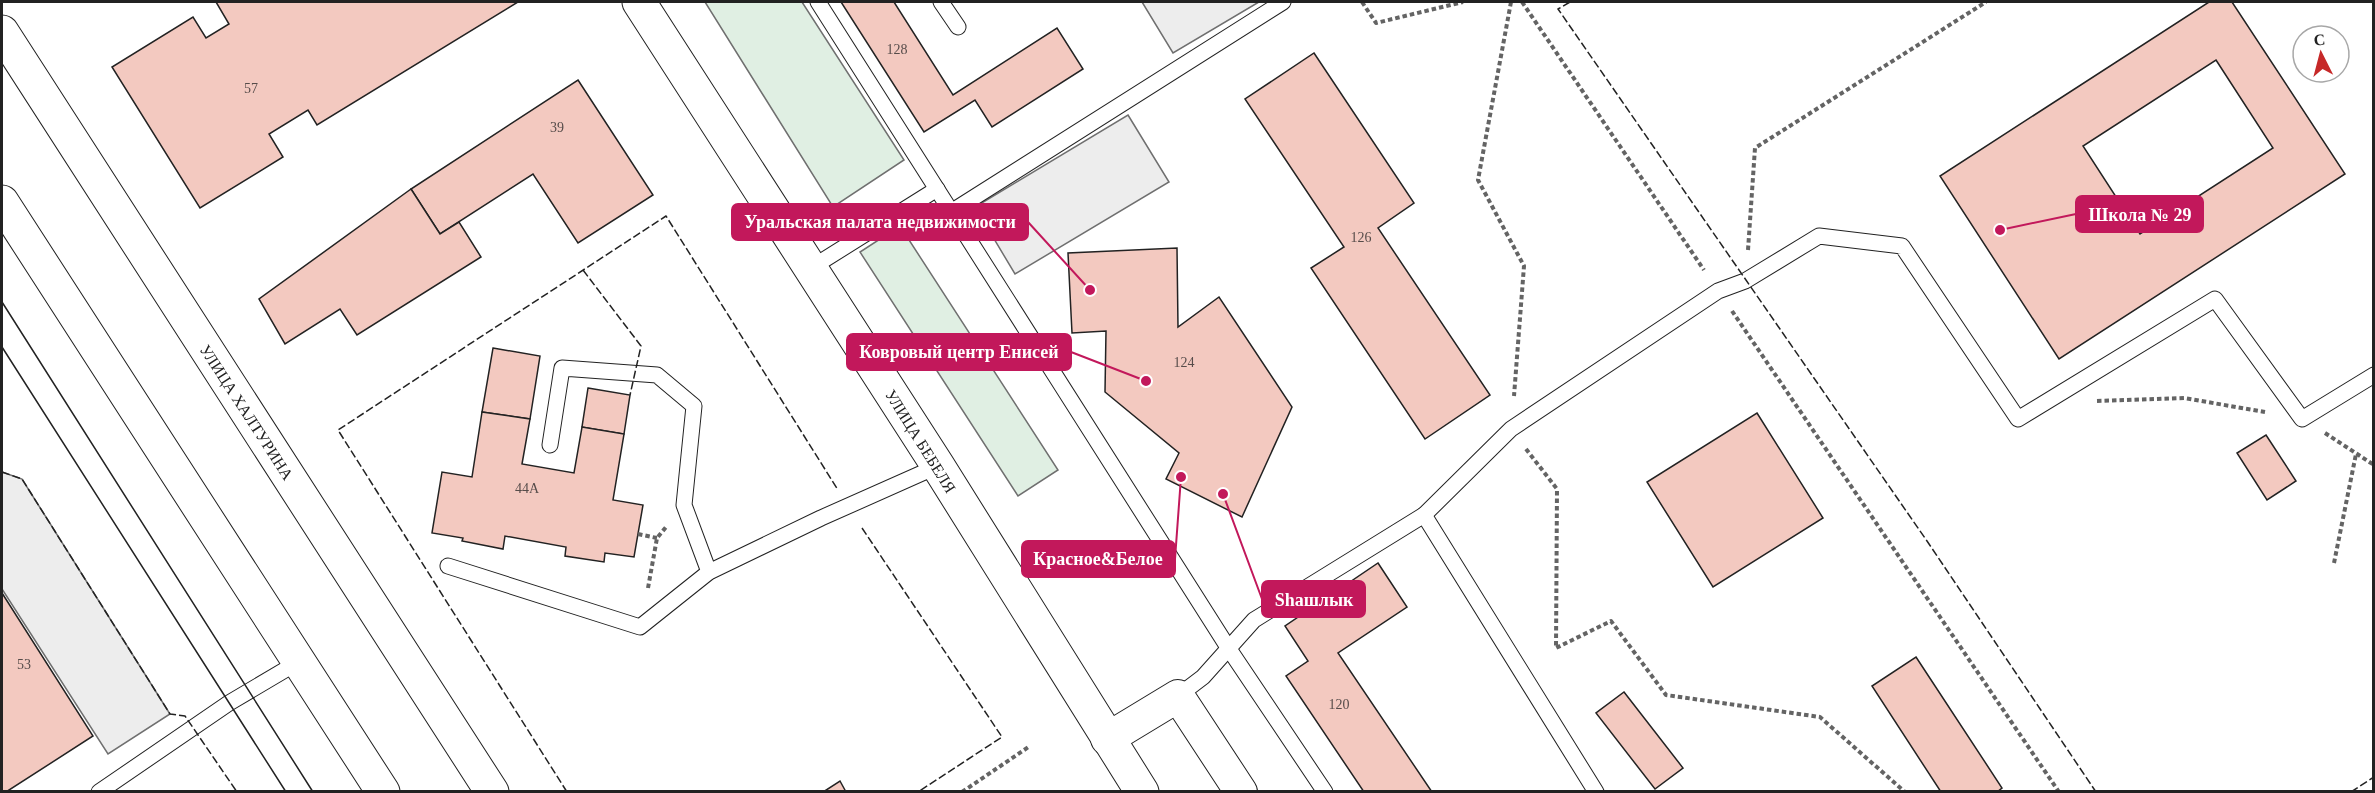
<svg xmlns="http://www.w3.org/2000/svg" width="2375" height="793" font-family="Georgia,serif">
<rect width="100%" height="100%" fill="#fff"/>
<g fill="#e0efe3" stroke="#6f6f6f" stroke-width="1.5">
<polygon points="705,2 802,2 904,160 833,207"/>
<polygon points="900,226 1058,470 1018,496 860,252"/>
</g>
<g fill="#ededed" stroke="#6f6f6f" stroke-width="1.5">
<polygon points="1142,2 1259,2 1173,53"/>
<polygon points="1128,115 1169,182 1015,274 975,207"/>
<polygon points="2,472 22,479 170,714 108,754 2,589"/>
</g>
<g fill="#f3c9c0" stroke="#222" stroke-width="1.5" fill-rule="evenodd">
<polygon points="216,2 518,2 317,125 308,110 269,134 283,157 200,208 112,67 193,17 206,38 229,24"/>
<polygon points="841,2 894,2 953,95 1057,28 1083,69 992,127 975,100 924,132"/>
<path d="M2209,2H2232L2345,174L2059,359L1940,176ZM2216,60L2273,148L2140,234L2083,146Z"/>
<polygon points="1314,53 1414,203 1378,228 1490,395 1425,439 1311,268 1344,247 1245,99"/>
<polygon points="578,80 653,195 578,243 533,174 440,234 411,189"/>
<polygon points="411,189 440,234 459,222 481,257 357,335 340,309 285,344 259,299"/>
<polygon points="1177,248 1178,327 1219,297 1292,407 1242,517 1166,479 1179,453 1105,392 1106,331 1072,333 1068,253"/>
<polygon points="493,348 540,356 530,419 482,412"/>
<polygon points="588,388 630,395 624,434 582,427"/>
<polygon points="482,412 530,419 522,464 574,473 582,427 624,434 613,500 643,505 634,557 605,553 604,562 565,556 566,547 505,536 503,549 462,541 463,538 432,533 442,472 472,477"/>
<polygon points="1757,413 1823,518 1713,587 1647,482"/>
<polygon points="2266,435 2296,481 2267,500 2237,453"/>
<polygon points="1378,563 1407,607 1338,653 1432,792 1364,792 1286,676 1308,661 1285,626"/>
<polygon points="2,593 93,736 6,792 2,792"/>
<polygon points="1916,657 2002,788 1997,792 1941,792 1872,686"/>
<polygon points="1624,692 1683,768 1655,789 1596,713"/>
<polygon points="840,781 846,792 823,792"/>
</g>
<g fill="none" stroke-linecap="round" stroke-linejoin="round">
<g stroke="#222" stroke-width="17">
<g id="lane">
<polyline points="818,2 1229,649 1325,792"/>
<polyline points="941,2 958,27"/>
<polyline points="951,212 1283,2"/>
<polyline points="811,268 937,189"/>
<polyline points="550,445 562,368 657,375 694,406 684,505 709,572"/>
<polyline points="1424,515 1511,429 1718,291 1745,281 1819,236 1902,246 2018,419 2215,299 2302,419 2374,375"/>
<polyline points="448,566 640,627 709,572 821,518 938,466"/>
<polyline points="1178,696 1203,677 1254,620 1424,515 1596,792"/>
<polyline points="99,792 229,703 300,661"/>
</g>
</g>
<g stroke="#222" stroke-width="34">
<polyline id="street" points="1107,739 1178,696 1241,792"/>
</g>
<g stroke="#222" stroke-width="35">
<polyline id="secondary" points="639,2 938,466 1142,792"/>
</g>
<g stroke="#222" stroke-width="35">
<g id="primary">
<polyline points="2,32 492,792"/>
<polyline points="2,202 383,792"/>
</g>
</g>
<g stroke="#646464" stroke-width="4" stroke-dasharray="4.5 3" stroke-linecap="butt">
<polyline points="1362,2 1376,23 1463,2"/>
<polyline points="1511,2 1478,180 1524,266 1514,396"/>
<polyline points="1522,2 1704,270"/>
<polyline points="1748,250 1755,148 1986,2"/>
<polyline points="1732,311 2059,792"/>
<polyline points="2097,401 2184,398 2265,412"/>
<polyline points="2325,433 2374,465"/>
<polyline points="1526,449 1557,489 1556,648 1611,621 1666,695 1820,717 1905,792"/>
<polyline points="638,534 657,538"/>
<polyline points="2334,563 2356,454"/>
<polyline points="648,588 657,538 666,527"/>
<polyline points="962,792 1030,746"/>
</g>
<use href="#lane" stroke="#fff" stroke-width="15"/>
<use href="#street" stroke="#fff" stroke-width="32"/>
<use href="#secondary" stroke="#fff" stroke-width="33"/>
<use href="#primary" stroke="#fff" stroke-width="33"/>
<g stroke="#222" stroke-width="1.5">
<polyline points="2,302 313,792"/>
<polyline points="2,347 286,792"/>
</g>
<g stroke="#222" stroke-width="1.5" stroke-dasharray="8 3" stroke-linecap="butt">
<polyline points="1570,2 1558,9 1927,541 2096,792"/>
<polyline points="583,270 641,346 630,395"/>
<polyline points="2,472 22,479 170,714 185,716 237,792"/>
<polyline points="862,528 1002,737 918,792"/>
<polyline points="567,792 338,430 666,216 838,490"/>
<polyline points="2351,792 2374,777"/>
</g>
</g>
<g text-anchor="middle" stroke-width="4.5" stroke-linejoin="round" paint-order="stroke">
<g font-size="14" fill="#564c4a">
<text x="897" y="54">128</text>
<text x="251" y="93">57</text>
<text x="557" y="132">39</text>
<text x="1361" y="242">126</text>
<text x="1184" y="367">124</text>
<text x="527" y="493">44А</text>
<text x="24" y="669">53</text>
<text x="1339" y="709">120</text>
</g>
<g font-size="16" fill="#222" stroke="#fff">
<text transform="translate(247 412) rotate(57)" y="6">УЛИЦА ХАЛТУРИНА</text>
<text transform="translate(921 441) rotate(58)" y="6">УЛИЦА БЕБЕЛЯ</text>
</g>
</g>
<path fill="none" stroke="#c2185b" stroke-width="2" d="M2000 230L2076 214M1090 290L1028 222M1146 381L1071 352M1181 477L1175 559M1223 494L1262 599"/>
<g fill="#c2185b" stroke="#fff" stroke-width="2">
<circle cx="2000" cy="230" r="6"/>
<circle cx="1090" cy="290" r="6"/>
<circle cx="1146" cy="381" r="6"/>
<circle cx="1181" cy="477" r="6"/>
<circle cx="1223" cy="494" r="6"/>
</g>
<g fill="#c2185b" stroke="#c2185b" stroke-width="2">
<rect x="2076" y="196" width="127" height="36" rx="6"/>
<rect x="732" y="204" width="296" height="36" rx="6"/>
<rect x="847" y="334" width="224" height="36" rx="6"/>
<rect x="1022" y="541" width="153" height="36" rx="6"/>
<rect x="1262" y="581" width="103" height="36" rx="6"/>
</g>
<g font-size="18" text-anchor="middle" font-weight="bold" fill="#fff">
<text x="2140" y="221">Школа № 29</text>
<text x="880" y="228">Уральская палата недвижимости</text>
<text x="959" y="358">Ковровый центр Енисей</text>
<text x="1098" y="565">Красное&amp;Белое</text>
<text x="1314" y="606">Shашлык</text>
</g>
<rect width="2375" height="793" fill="none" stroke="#222222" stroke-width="6"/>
<g transform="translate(2321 54) rotate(354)"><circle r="28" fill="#ffffff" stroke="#a7a7a7" stroke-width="1.5"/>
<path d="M0-4.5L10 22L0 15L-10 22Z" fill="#c62828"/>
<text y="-9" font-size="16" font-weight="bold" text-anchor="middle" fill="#222222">С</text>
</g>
</svg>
